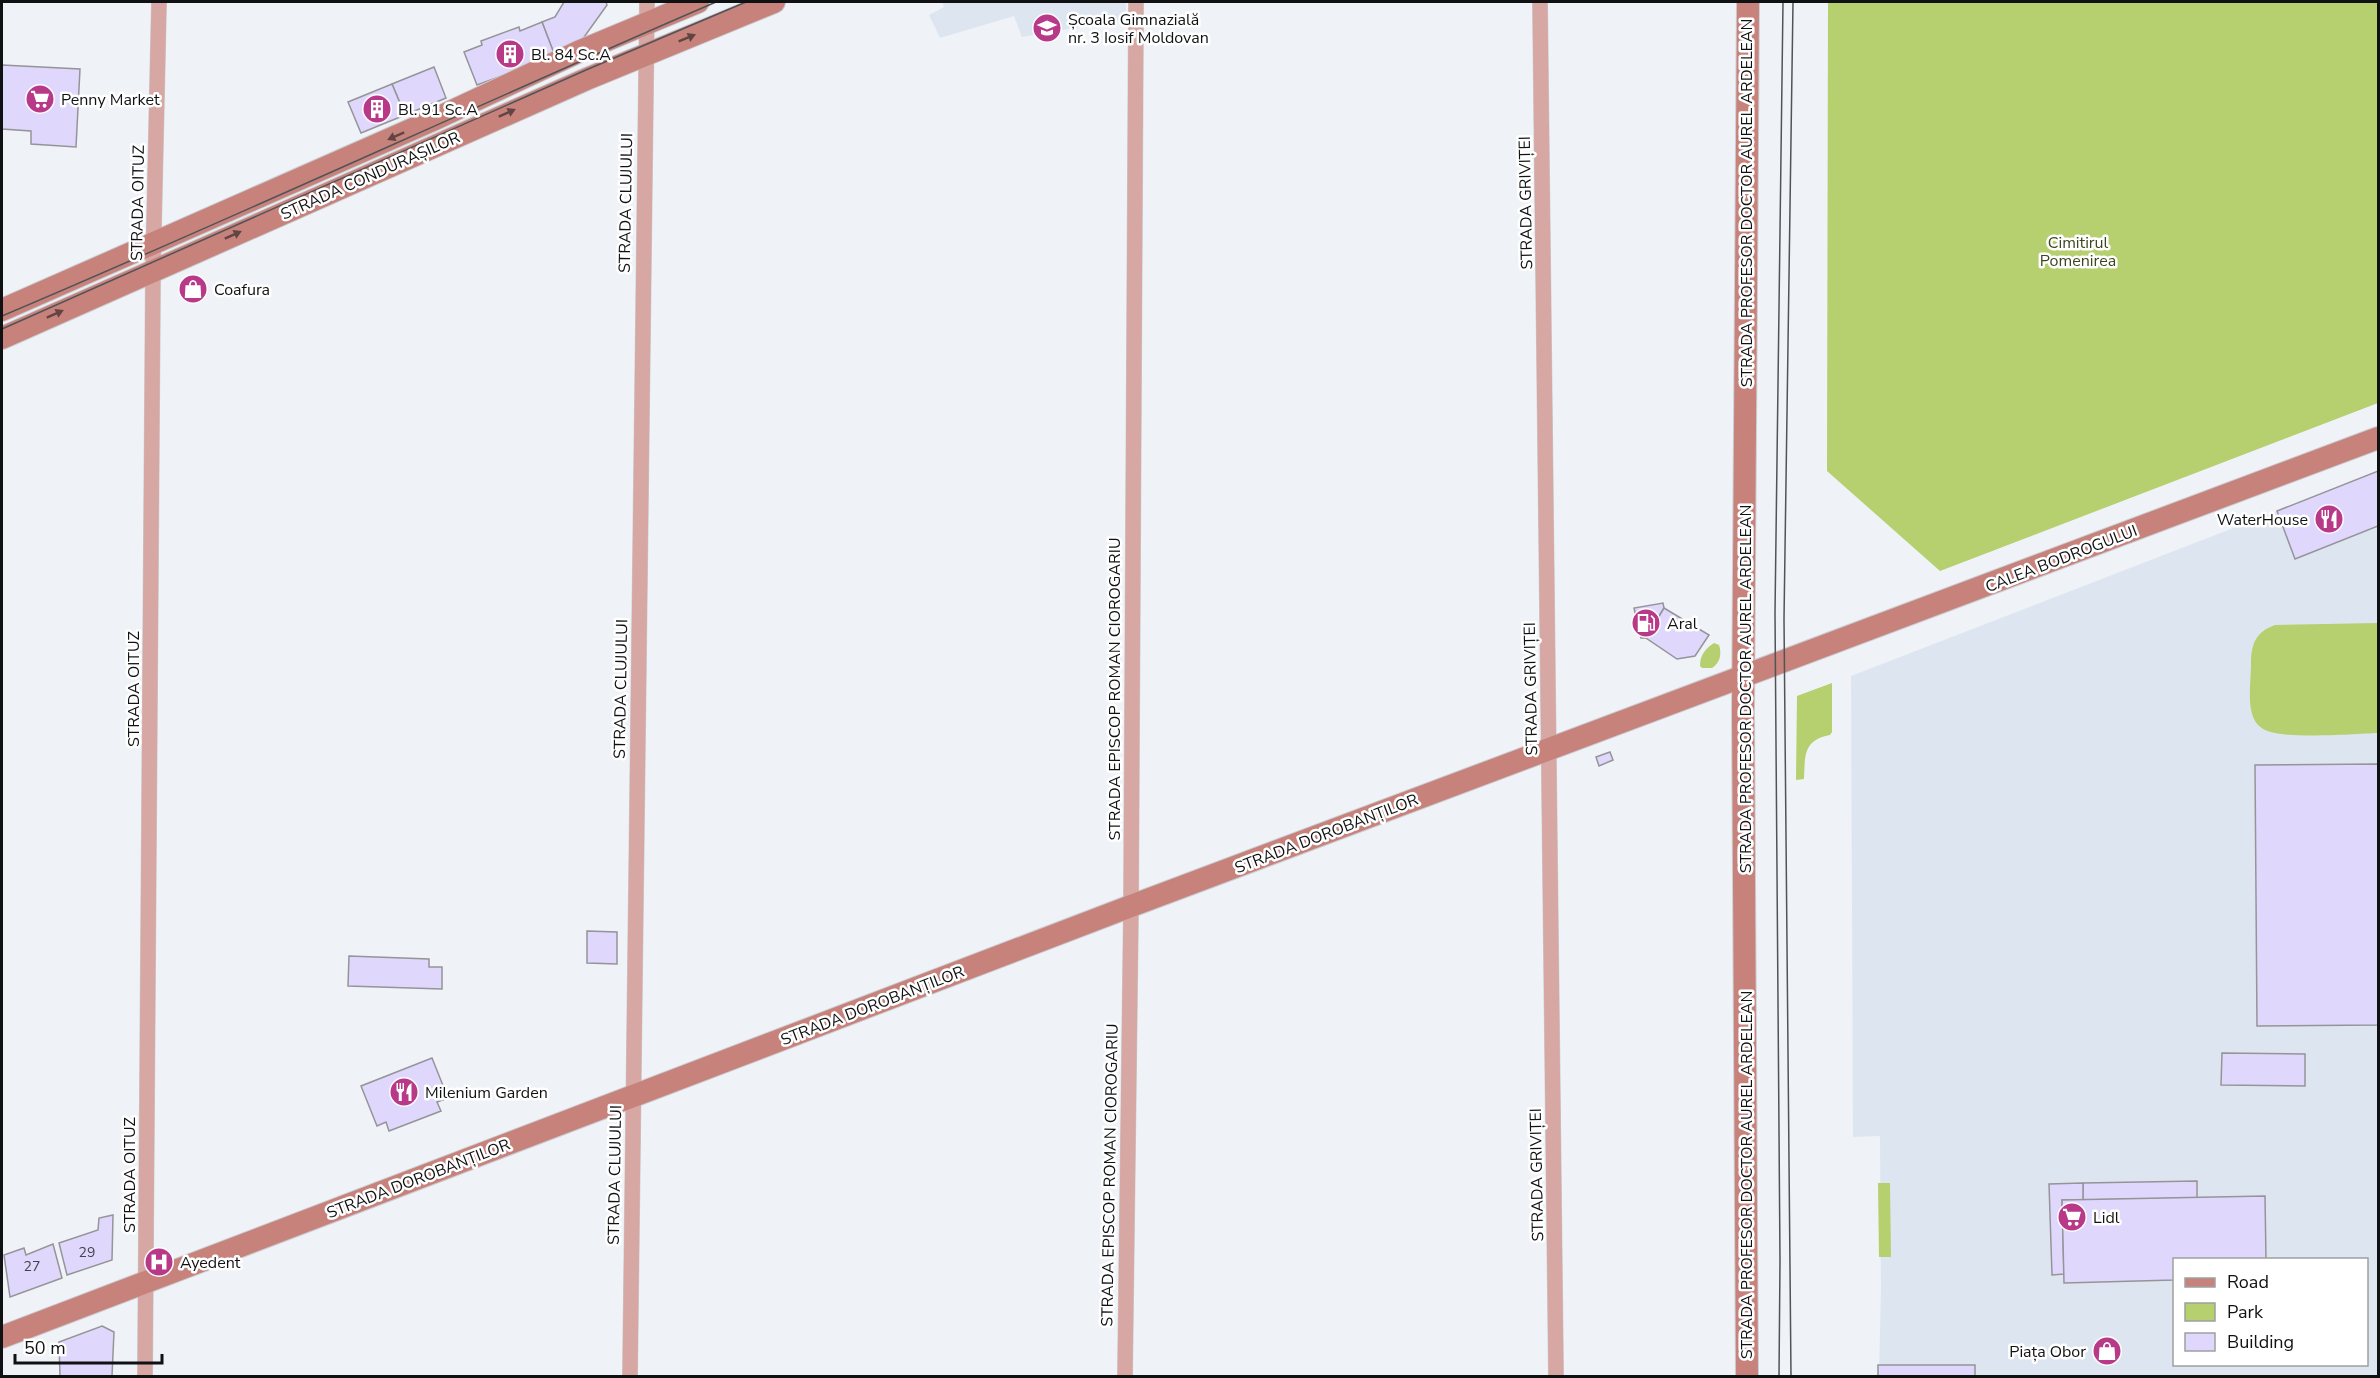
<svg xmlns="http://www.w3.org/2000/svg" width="2380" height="1378" font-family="'Nunito Sans',sans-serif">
<rect width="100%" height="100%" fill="#eff2f7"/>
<g fill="#dde6f0" fill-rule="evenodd">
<polygon points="942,2 1126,2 1126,19 1022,37 1014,16 940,38 929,15 944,7"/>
<path d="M2378,472V1376H1879L1881,1289L1880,1136L1853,1137L1851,676ZM2174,1260H2366V1364H2174Z"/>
</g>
<g fill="#b6cf6f">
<polygon points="1828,2 2378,2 2378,403 1940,571 1827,471"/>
<path d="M2378,623V733C2354,734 2287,739 2268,731C2262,729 2257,725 2254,719C2247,704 2251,681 2251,664C2251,645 2255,632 2275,625Z"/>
<path d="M1714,643L1719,645C1722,654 1720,663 1712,668H1702L1700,666C1700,655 1705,649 1714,643Z"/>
<path d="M1832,683V732L1830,735C1803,740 1805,756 1804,779L1796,780L1797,696Z"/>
<polygon points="1878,1183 1890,1183 1891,1257 1879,1257"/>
</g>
<g fill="#e0d7fc" stroke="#959498" stroke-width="1.5">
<polygon points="564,2 606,2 607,5 577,47 555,56 542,22 555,17"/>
<polygon points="542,22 555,56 477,85 464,52 482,45 481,41 519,27 520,31"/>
<polygon points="2,65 80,69 76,147 31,144 31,131 2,129"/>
<polygon points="434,67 446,98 405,115 392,84"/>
<polygon points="392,84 405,115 361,133 348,102"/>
<polygon points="2378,471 2378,526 2295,559 2277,511"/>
<polygon points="1663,603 1664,608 1646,638 1641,638 1634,608"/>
<polygon points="1664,608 1709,635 1695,656 1677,659 1646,638"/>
<polygon points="1610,752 1613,760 1599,766 1596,757"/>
<polygon points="2378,764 2378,1025 2257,1026 2255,765"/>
<polygon points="587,931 617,932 617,964 587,963"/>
<polygon points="349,956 429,959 429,967 442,967 442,989 348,986"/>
<polygon points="2222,1053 2305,1054 2305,1086 2221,1085"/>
<polygon points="432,1058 448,1098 437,1102 441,1111 389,1131 386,1122 377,1126 361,1086"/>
<polygon points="2197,1181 2197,1198 2083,1200 2083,1183"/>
<polygon points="2083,1183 2083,1200 2062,1200 2064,1274 2052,1275 2049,1184"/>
<polygon points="2265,1196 2266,1260 2174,1260 2174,1280 2064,1283 2062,1200"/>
<polygon points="113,1215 112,1260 67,1275 59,1243 98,1230 99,1218"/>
<polygon points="53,1244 62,1278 10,1297 4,1255 24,1248 26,1255"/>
<polygon points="102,1326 114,1332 112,1376 60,1376 59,1342"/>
<rect x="1878" y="1365" width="97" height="11"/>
</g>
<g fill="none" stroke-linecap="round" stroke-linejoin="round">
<g stroke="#cbced2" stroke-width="16">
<g id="minor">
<polyline points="1540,2 1556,1376"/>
<polyline points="145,1376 153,270 159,2"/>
<polyline points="630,1376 647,2"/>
<polyline points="1125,1376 1131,906 1136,2"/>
</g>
</g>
<g stroke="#cbced2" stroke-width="24">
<g id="secondary">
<polyline points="2,310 433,120 578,52 698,2"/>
<polyline points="2,338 589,78 774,2"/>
<polyline points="2,1337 1131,906 2378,438"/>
<polyline points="1747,1376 1743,712 1748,2"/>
</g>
</g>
<use href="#minor" stroke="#d7a7a3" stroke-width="15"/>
<use href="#secondary" stroke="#c7827c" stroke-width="22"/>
<g stroke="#525355" stroke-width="1.5">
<path d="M2,316C241,215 477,105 716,2"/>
<polyline points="2,329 586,70 746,2"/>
<polyline points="1779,1376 1780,1261 1775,613 1783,2"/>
<polyline points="1791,1376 1784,619 1793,2"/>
</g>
</g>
<defs><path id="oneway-solid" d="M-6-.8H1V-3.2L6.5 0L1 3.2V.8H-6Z" transform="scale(1.5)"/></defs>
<g fill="#624442">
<use href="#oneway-solid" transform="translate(687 38) rotate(-22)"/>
<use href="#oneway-solid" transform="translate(507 113) rotate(-24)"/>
<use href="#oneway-solid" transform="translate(396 136) rotate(156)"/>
<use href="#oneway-solid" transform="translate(233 235) rotate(-24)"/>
<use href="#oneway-solid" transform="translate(55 314) rotate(-24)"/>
</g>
<defs>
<g id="school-disc" transform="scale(1.5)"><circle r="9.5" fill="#b73988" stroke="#fff"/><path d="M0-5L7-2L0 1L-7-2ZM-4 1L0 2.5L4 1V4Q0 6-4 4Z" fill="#fff"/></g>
<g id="building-disc" transform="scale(1.5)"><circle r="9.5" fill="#b73988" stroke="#fff"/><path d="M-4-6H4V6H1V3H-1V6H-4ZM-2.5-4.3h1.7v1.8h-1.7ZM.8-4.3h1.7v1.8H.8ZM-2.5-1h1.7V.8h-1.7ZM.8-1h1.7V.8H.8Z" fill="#fff"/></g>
<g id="supermarket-disc" transform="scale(1.5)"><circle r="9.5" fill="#b73988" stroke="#fff"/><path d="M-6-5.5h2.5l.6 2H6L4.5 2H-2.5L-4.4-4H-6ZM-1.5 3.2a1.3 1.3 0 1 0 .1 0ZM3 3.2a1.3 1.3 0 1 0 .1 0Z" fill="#fff"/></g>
<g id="shop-disc" transform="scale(1.5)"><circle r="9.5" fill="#b73988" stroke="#fff"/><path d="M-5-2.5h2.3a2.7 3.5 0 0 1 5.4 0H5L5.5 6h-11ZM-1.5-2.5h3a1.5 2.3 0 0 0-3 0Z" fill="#fff"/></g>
<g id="restaurant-disc" transform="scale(1.5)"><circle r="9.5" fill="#b73988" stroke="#fff"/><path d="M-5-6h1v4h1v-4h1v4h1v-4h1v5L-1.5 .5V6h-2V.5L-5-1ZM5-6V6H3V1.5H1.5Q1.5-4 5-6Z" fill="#fff"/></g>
<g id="fuel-disc" transform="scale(1.5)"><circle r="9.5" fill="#b73988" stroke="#fff"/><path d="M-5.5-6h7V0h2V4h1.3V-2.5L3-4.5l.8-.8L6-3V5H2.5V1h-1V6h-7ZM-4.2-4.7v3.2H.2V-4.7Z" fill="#fff"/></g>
<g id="hospital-disc" transform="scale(1.5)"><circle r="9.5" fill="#b73988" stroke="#fff"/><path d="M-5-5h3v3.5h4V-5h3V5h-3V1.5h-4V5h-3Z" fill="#fff"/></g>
</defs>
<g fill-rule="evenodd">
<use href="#school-disc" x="1047" y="28"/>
<use href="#building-disc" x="510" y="54"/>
<use href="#supermarket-disc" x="40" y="99"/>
<use href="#building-disc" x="377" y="109"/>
<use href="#shop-disc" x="193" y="289"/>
<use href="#restaurant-disc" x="2329" y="519"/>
<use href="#fuel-disc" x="1646" y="623"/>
<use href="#restaurant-disc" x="404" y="1092"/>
<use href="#supermarket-disc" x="2072" y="1217"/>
<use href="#hospital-disc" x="159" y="1262"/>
<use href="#shop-disc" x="2107" y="1351"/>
</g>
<g text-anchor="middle" stroke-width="5" stroke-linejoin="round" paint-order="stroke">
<g font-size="14" fill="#44424c">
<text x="87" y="1257">29</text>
<text x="32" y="1271">27</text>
</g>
<g font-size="16" fill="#101112" stroke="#fff" text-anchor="start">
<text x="1068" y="25">Școala Gimnazială<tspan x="1068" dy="18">nr. 3 Iosif Moldovan</tspan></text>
<text x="531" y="60">Bl. 84 Sc.A</text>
<text x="61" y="105">Penny Market</text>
<text x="398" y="115">Bl. 91 Sc.A</text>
<text x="214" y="295">Coafura</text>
<text x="2308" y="525" text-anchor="end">WaterHouse</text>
<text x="1667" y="629">Aral</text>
<text x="425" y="1098">Milenium Garden</text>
<text x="2093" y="1223">Lidl</text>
<text x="180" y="1268">Ayedent</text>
<text x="2086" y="1357" text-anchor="end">Piața Obor</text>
</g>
<g font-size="16" fill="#101112" stroke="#fff">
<text transform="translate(370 175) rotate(-24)" y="6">STRADA CONDURAȘILOR</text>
<text transform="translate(137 203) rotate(-89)" y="6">STRADA OITUZ</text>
<text transform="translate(625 203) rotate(-89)" y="6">STRADA CLUJULUI</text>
<text transform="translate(1525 203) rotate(-91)" y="6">STRADA GRIVIȚEI</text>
<text transform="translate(1746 203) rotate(-90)" y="6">STRADA PROFESOR DOCTOR AUREL ARDELEAN</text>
<text transform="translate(2061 558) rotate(-21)" y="6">CALEA BODROGULUI</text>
<text transform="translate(133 689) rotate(-90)" y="6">STRADA OITUZ</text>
<text transform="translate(620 689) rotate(-89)" y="6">STRADA CLUJULUI</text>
<text transform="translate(1114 689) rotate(-90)" y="6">STRADA EPISCOP ROMAN CIOROGARIU</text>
<text transform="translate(1530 689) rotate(-91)" y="6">STRADA GRIVIȚEI</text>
<text transform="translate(1745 689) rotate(-90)" y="6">STRADA PROFESOR DOCTOR AUREL ARDELEAN</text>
<text transform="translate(1326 833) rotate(-21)" y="6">STRADA DOROBANȚILOR</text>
<text transform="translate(872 1005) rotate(-21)" y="6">STRADA DOROBANȚILOR</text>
<text transform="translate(129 1175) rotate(-90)" y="6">STRADA OITUZ</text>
<text transform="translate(614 1175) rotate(-89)" y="6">STRADA CLUJULUI</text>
<text transform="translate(1109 1175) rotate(-89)" y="6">STRADA EPISCOP ROMAN CIOROGARIU</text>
<text transform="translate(1536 1175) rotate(-91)" y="6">STRADA GRIVIȚEI</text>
<text transform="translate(1746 1175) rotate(-90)" y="6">STRADA PROFESOR DOCTOR AUREL ARDELEAN</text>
<text transform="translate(418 1178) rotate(-21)" y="6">STRADA DOROBANȚILOR</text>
</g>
<g font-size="16" fill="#3c471e" stroke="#fff">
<text x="2078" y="248">Cimitirul<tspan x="2078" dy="18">Pomenirea</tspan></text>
</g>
</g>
<rect width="2380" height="1378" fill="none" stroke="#101112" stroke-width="6"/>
<rect x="2173" y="1258" width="195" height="108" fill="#ffffff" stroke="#9fa0a0" stroke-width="1.5"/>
<rect x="2185" y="1278" width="30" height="9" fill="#c7827c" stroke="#9fa0a0" stroke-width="1.5"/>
<text x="2227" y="1288" font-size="18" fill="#101112">Road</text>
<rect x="2185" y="1303" width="30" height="18" fill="#b6cf6f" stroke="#9fa0a0" stroke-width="1.5"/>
<text x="2227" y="1318" font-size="18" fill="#101112">Park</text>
<rect x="2185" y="1333" width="30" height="18" fill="#e0d7fc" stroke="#9fa0a0" stroke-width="1.5"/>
<text x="2227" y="1348" font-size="18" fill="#101112">Building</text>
<path d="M15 1354v9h147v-9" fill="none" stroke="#101112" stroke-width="3"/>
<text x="24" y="1354" font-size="18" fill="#101112" stroke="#ffffff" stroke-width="4.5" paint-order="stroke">50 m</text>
</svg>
